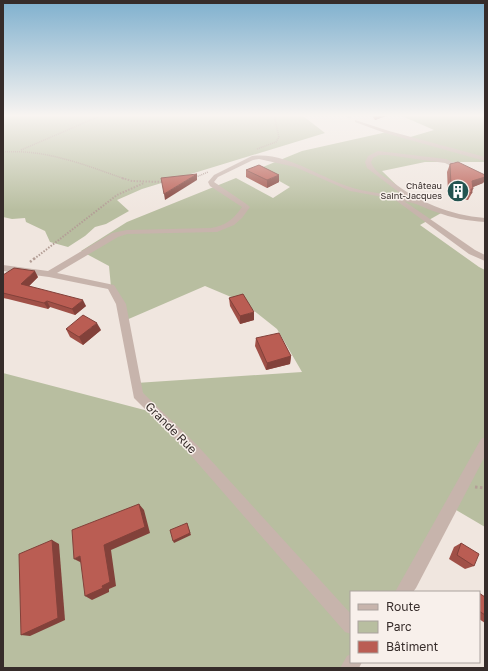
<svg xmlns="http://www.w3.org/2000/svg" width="488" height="671" font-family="'Golos Text',sans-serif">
<rect width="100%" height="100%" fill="#f0e6df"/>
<g fill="#b8bea0">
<polygon points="3,116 303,116 325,133 142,189 117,200 129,211 106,224 95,227 85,236 68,247 50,242 45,231 26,222 25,218 12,219 3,217"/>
<polygon points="402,116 485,116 485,162 425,162 382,171 412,200 443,212 420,225 479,267 485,270 485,527 451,507 401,592 351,592 351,662 348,668 3,668 3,373 156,413 136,383 302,372 277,329 243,302 205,286 124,321 111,287 109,266 81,251 127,222 236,178 273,198 290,187 258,169 302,151 387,132 407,138 434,130"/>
</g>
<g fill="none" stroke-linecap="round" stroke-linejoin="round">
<g stroke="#b39e96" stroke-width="1.5" stroke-dasharray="1 1" stroke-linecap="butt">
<polyline points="346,116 351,118"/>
<polyline points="257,149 276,142 279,137 274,116"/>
<polyline points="21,150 100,116"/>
<path d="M3,152C46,149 85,165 125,179"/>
<polyline points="194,178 208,172"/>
</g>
<g stroke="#b39e96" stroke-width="2" stroke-dasharray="1.5 1.5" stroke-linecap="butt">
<polyline points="122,178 132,181 163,182"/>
<polyline points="34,259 117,195 144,183"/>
</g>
<polyline stroke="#b39e96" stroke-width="2.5" stroke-dasharray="2 2" stroke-linecap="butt" points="30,262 35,258"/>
<polyline stroke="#b39e96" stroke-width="3" stroke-dasharray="2.5 2.5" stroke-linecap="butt" points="475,487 485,488"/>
<g fill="#c7b4ac" fill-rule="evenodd">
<polygon points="355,120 389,131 485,157 485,161 385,133 355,122"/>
<path d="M378,151L446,159L485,178V182L445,163L387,155H379L373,158L371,162C374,171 383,176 391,181C419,202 449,215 485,218V222C468,221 452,218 436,212C424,208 417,203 404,201L475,250L485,255V261L469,254L394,199L350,191L295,167L259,159L253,160L218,177L214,182L245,203L250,207L242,218L234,225L217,232L127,234L118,237L57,273L114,285L126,304L143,393L196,444L351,614V634L345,632L188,452L134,398L116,304L108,289L49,277L3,271V265L48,271L112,233L127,230L211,228C225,226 234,219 242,207L210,186L208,182L214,175L252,156C286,151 322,179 353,188C370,193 388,194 405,197L367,168L365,162L368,156Z"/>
<polygon points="485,437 485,456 416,588 413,592 395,592 481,439"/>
<polygon points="351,654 351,662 362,662 359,668 340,668 347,656"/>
</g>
</g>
<g fill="#a05047">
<polygon points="372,116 386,116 375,120"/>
<polygon points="450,164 485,175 485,180 483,183 473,187 473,189 472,193 468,200 451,198 450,192 448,192 447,172"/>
<polygon points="246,170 279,182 267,188 246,177"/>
<polygon points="3,275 38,277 29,286 86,306 75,315 50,307 48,309 8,299 3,298"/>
<polygon points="229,298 254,320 240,324 230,306"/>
<polygon points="66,329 101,330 83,345 70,337"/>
<polygon points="256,338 291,356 290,364 266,370 255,346"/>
<polygon points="461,543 474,566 465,569 449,559 454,547"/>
<polygon points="479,593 485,597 485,623 479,619"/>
</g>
<g fill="#82413a">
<polygon points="376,116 386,116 375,120"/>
<polygon points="197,174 197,180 165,200 164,194"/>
<polygon points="279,175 279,182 267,188 267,180"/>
<polygon points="485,177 485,180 483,183 468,189 472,181"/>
<polygon points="35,271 38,277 25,290 21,284"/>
<polygon points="83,300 86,306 75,315 72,309"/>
<polygon points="47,301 50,307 48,309 44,303"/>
<polygon points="254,312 254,320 240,324 240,316"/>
<polygon points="97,323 101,330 83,345 79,337"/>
<polygon points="291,356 290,364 266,370 267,363"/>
<polygon points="139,504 144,510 150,533 111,550 116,586 109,589 109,592 92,600 85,596 102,586 104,545"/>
<polygon points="187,523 191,535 174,543 173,541"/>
<polygon points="52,540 59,544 65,620 30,636 21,635"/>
<polygon points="80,556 82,563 74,559"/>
</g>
<g fill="#ba5d53" stroke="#82413a">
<polygon points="458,162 485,175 485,177 472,181 473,189 471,189 472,193 454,190 454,185 451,185 450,164"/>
<polygon points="259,165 279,175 267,180 246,170"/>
<polygon points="197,174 164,194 161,178"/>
<polygon points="14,268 35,271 21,284 83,300 72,309 47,301 44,303 3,293 3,275"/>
<polygon points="243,294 254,312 240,316 229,298"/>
<polygon points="83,315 97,323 79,337 66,329"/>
<polygon points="279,333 291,356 267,363 256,338"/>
<polygon points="139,504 145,527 104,545 110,582 102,586 103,588 85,596 80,556 74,559 72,530"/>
<polygon points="187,523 190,533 173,541 170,530"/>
<polygon points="52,540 58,618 21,635 19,554"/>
<polygon points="461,543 479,554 474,566 457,555"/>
<polygon points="479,593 485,597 485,615 479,611"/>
</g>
<linearGradient id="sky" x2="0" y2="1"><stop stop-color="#7fb0ce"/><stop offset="0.55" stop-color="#f8f4f1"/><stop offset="1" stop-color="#f8f4f1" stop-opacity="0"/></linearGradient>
<rect width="488" height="210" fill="url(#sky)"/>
<defs>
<g id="building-disc" transform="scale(1.15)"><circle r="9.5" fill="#235450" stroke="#f8f0eb"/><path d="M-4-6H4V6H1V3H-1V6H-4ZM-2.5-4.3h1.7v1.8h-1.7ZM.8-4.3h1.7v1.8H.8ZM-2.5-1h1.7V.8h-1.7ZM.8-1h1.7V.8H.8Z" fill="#fff"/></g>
</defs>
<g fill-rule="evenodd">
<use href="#building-disc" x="458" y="191"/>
</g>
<g text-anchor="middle" stroke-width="3" stroke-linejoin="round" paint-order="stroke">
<g font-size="9" fill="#362c2a" stroke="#f8f0eb" text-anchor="end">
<text x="442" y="189">Château<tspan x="442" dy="10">Saint-Jacques</tspan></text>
</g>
<g font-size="12" fill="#362c2a" stroke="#f8f0eb">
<text transform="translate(171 428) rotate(45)" y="4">Grande Rue</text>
</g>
</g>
<rect width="488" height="671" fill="none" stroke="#362c2a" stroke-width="8"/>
<rect x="350" y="591" width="130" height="72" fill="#f8f0eb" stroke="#aaa29e"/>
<rect x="358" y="604" width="20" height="6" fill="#c7b4ac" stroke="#aaa29e"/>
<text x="386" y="611" font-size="12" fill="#362c2a">Route</text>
<rect x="358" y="621" width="20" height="12" fill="#b8bea0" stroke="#aaa29e"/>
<text x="386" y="631" font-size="12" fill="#362c2a">Parc</text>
<rect x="358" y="641" width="20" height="12" fill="#ba5d53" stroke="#aaa29e"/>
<text x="386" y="651" font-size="12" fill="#362c2a">Bâtiment</text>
</svg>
